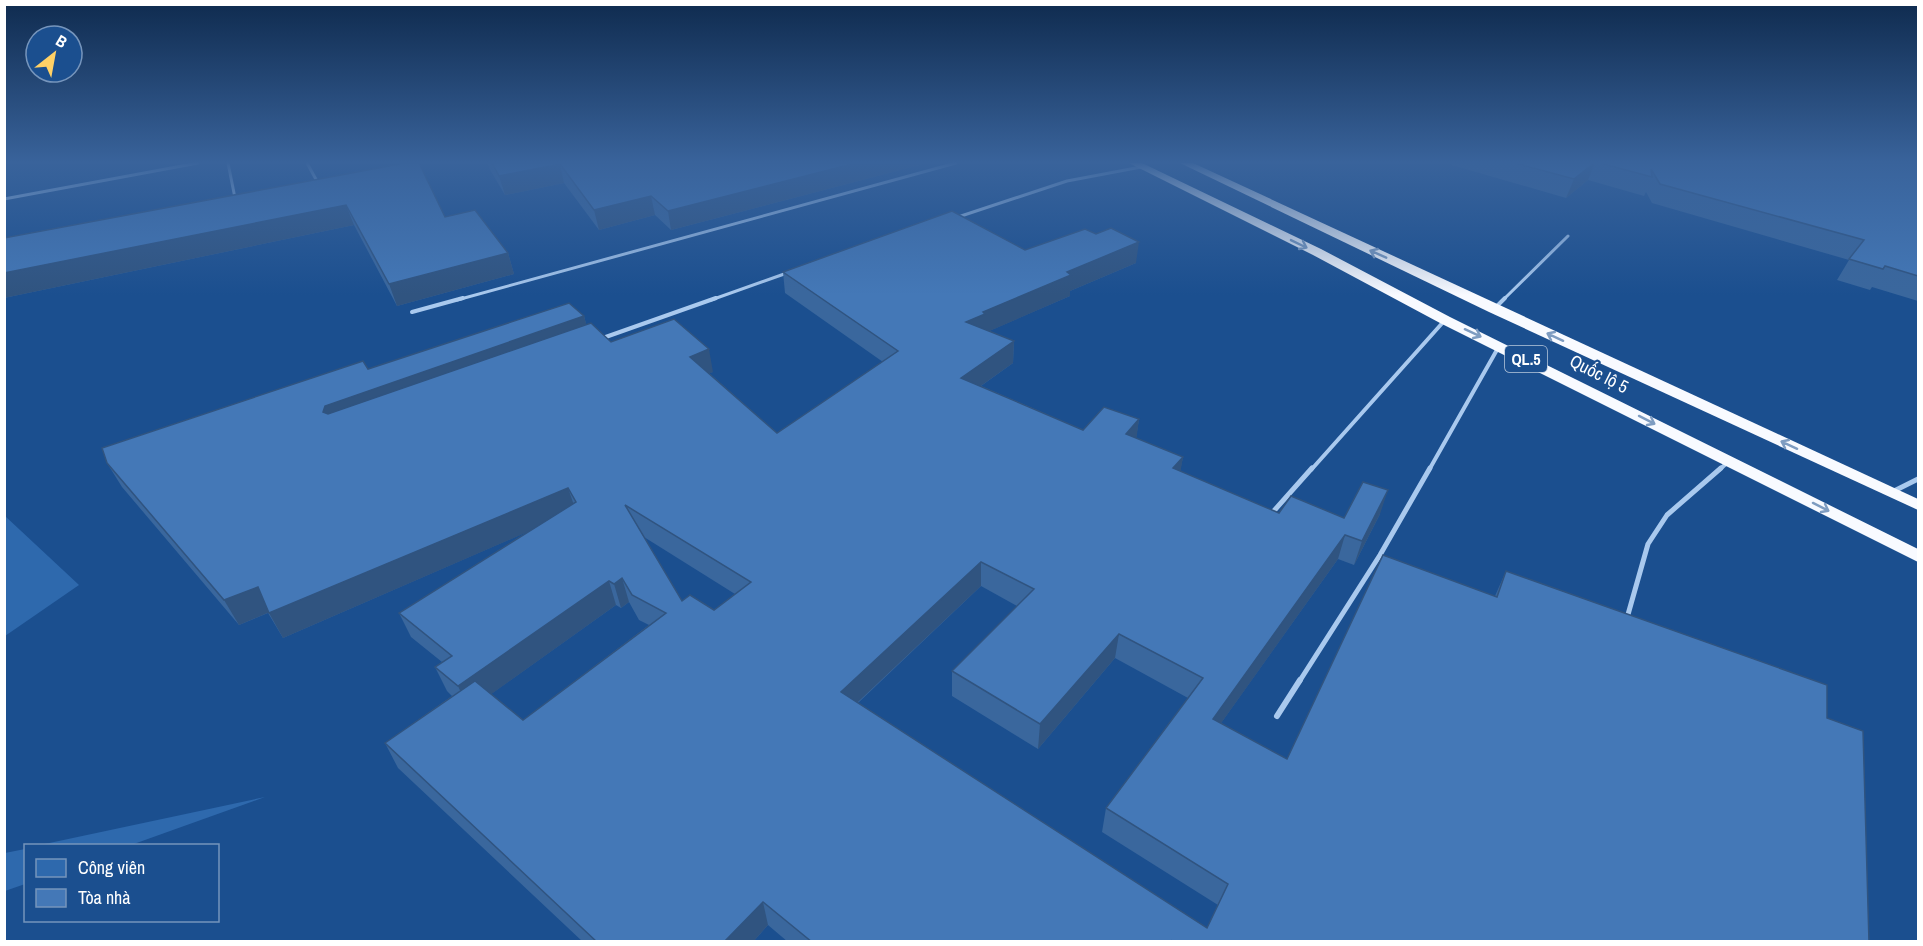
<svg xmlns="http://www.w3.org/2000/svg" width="1923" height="946" font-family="'Archivo Narrow',sans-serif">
<rect width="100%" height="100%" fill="#1b4f8f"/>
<g fill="#2e69ad">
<polygon points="5,516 79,585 5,636 4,636"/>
<polygon points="265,797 131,845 40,845"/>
<polygon points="25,849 25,884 5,891 5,853"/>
</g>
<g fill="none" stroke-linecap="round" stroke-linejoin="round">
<g stroke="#a9c9ee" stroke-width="3">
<polyline points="228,163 235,198"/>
<polyline points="307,163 318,183"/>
<polyline points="4,199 198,163"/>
<polyline points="958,217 1067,181 1141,167"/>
<polyline points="457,300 956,163"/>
<polyline points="711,300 787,273"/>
<polyline points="1503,300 1568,236"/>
</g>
<g stroke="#a9c9ee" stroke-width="4">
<polyline points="1496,307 1505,298"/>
<polyline points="412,312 463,298"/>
<polyline points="600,339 716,298"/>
<polyline points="1311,470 1445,320"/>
<polyline points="1429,470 1498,348"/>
<polyline points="1719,470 1727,463"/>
</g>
<g stroke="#a9c9ee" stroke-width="5">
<polyline points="1894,491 1918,479"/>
<polyline points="1272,513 1312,468"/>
<polyline points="1627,618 1648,544 1667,515 1721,468"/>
<polyline points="1299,682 1380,555 1430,468"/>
</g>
<polyline stroke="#a9c9ee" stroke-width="6" points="1277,716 1300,680"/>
<g fill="#f8faff" fill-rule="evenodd">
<polygon points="1129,163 1142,163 1321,249 1450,317 1918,549 1918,562 1440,323 1313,255"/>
<polygon points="1180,163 1193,163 1918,499 1918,510 1489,312"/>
</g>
</g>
<g fill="#3a679d" fill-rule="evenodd">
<polygon points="405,163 445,217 508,253 514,274 397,306 354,225 4,298 4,238"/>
<polygon points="488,163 927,163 671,230 655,215 599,230 564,183 505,195 489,168"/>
<polygon points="1445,163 1918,163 1918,301 1872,287 1870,290 1837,280 1849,260 1652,203 1646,192 1644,196 1588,180 1566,198"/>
<path d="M1025,250L1136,263L1070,291V296L989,331L1014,341L1013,363L981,386L1083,430L1139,419L1136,438L1183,457L1180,471L1279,513L1344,518L1380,514L1354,565L1338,559L1221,723L1287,759L1495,596L1506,571L1827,718L1869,942H788L768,925L753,942H583L398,768L385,743L452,696L447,691L435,667L442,662L411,637L399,613L529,531L283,638L268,613L239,625L122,487L107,463L368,369L584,316L586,324L611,342L713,372L709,373L777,433L883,362L785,293L783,272ZM644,537L735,594L714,610L682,601ZM981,586L1017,606L952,671V696L1038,749L1115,658L1188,698L1106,808L1102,832L1218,905L1207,928L858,703ZM629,602L639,620L649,625L523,720L491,694L616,605L621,608Z"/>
</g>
<g fill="#305480">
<polygon points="856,163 927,163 671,230 668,211"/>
<polygon points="1594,163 1595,163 1588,180 1566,198 1574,179"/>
<polygon points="560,164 564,183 505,195 499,176"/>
<polygon points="651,196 655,215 599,230 594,210"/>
<polygon points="346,205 354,225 4,298 4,273"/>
<polygon points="1139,242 1136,263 1070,291 1070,296 985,333 966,322 983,312 1067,272"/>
<polygon points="508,253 514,274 397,306 389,284"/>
<polygon points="584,316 590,338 336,429 323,412 325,406"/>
<polygon points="1014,341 1013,363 961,400 961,378"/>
<polygon points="709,349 713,372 694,379 690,357"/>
<polygon points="1139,419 1136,442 1126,434"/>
<polygon points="1183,457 1179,480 1173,468"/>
<polygon points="568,488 576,511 283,638 269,613"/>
<polygon points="1388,490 1380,514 1354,565 1362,541"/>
<polygon points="1345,535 1338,559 1207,743 1213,719"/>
<polygon points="981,562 981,586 843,716 841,692"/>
<polygon points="622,578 629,602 621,608 614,584"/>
<polygon points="609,581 616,605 469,710 458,686"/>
<polygon points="258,587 272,611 239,625 224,600"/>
<polygon points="1119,634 1115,658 1038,749 1040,724"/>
<polygon points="763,902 768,925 753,942 724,942"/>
</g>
<g fill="#4478b7" stroke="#305480" stroke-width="1.5" fill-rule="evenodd">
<polygon points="405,163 419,163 445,217 475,210 508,253 389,284 346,205 4,273 4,238"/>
<polygon points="492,163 856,163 668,211 651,196 594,210 560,164 499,176"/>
<polygon points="1515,163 1594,163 1574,179"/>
<polygon points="1600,163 1918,163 1918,276 1885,266 1883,269 1849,259 1864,240 1660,184 1651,169 1652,177"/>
<path d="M952,211L1025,250L1085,229L1096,234L1111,228L1139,242L1067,272L1071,275L983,312L985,314L966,322L1014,341L961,378L1083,430L1104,407L1139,419L1126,434L1183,457L1173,468L1279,513L1291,496L1344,518L1363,482L1388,490L1362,541L1345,535L1213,719L1287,759L1383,555L1497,597L1506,571L1827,685V718L1863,731L1869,942H1174L1172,941V942H812L763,902L724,942H597L385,743L475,681L523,720L666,613L632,595L622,578L614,584L609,581L458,686L435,667L452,656L399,613L576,502L568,488L269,613L258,587L224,600L107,463L102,448L363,361L368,369L569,303L584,316L325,406L323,412L328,414L591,323L611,342L674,319L709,349L690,357L777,433L898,351L783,272ZM625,505L751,582L714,610L690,595L682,601ZM981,562L1034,589L952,671L1040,724L1119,634L1203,678L1106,808L1228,884L1207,928L841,692Z"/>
</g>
<defs><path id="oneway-shaft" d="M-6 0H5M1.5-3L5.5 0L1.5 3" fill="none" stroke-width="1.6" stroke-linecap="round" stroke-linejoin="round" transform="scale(1.5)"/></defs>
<g stroke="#7e9cc1">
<use href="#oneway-shaft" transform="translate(1299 244) rotate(26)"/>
<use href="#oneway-shaft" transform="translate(1378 254) rotate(-156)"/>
<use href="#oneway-shaft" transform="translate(1473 333) rotate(25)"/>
<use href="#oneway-shaft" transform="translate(1555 337) rotate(-155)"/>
<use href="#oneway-shaft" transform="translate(1647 420) rotate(27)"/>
<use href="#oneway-shaft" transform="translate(1789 445) rotate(-155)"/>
<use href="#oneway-shaft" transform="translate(1821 507) rotate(27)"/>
</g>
<linearGradient id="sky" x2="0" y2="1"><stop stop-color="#0f2b4f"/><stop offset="0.55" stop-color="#39639b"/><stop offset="1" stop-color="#39639b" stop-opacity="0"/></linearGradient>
<rect width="1923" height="295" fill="url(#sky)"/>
<g text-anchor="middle" stroke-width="4.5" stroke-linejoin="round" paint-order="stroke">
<rect fill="#1b4f8f" stroke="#bbcadd" stroke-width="1.5" x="1505" y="346" width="42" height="26" rx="4.5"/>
<g font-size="16" font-weight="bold" fill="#fff">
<text x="1526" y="365">QL.5</text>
</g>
<g font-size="18" fill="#fff" stroke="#1b4f8f">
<text transform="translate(1599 374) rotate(27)" y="6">Quốc lộ 5</text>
</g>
</g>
<rect width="1923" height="946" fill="none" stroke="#ffffff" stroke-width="12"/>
<rect x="24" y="844" width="195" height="78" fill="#1b4f8f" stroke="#7695bc" stroke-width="1.5"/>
<rect x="36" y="859" width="30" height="18" fill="#2e69ad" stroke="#7695bc" stroke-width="1.5"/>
<text x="78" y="874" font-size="18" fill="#ffffff">Công viên</text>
<rect x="36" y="889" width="30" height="18" fill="#4478b7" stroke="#7695bc" stroke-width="1.5"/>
<text x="78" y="904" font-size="18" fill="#ffffff">Tòa nhà</text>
<g transform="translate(54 54) rotate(31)"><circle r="28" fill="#1b4f8f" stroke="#7695bc" stroke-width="1.5"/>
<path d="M0-4.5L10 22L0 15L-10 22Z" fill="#ffd166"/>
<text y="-9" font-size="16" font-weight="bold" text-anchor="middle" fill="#ffffff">B</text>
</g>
</svg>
